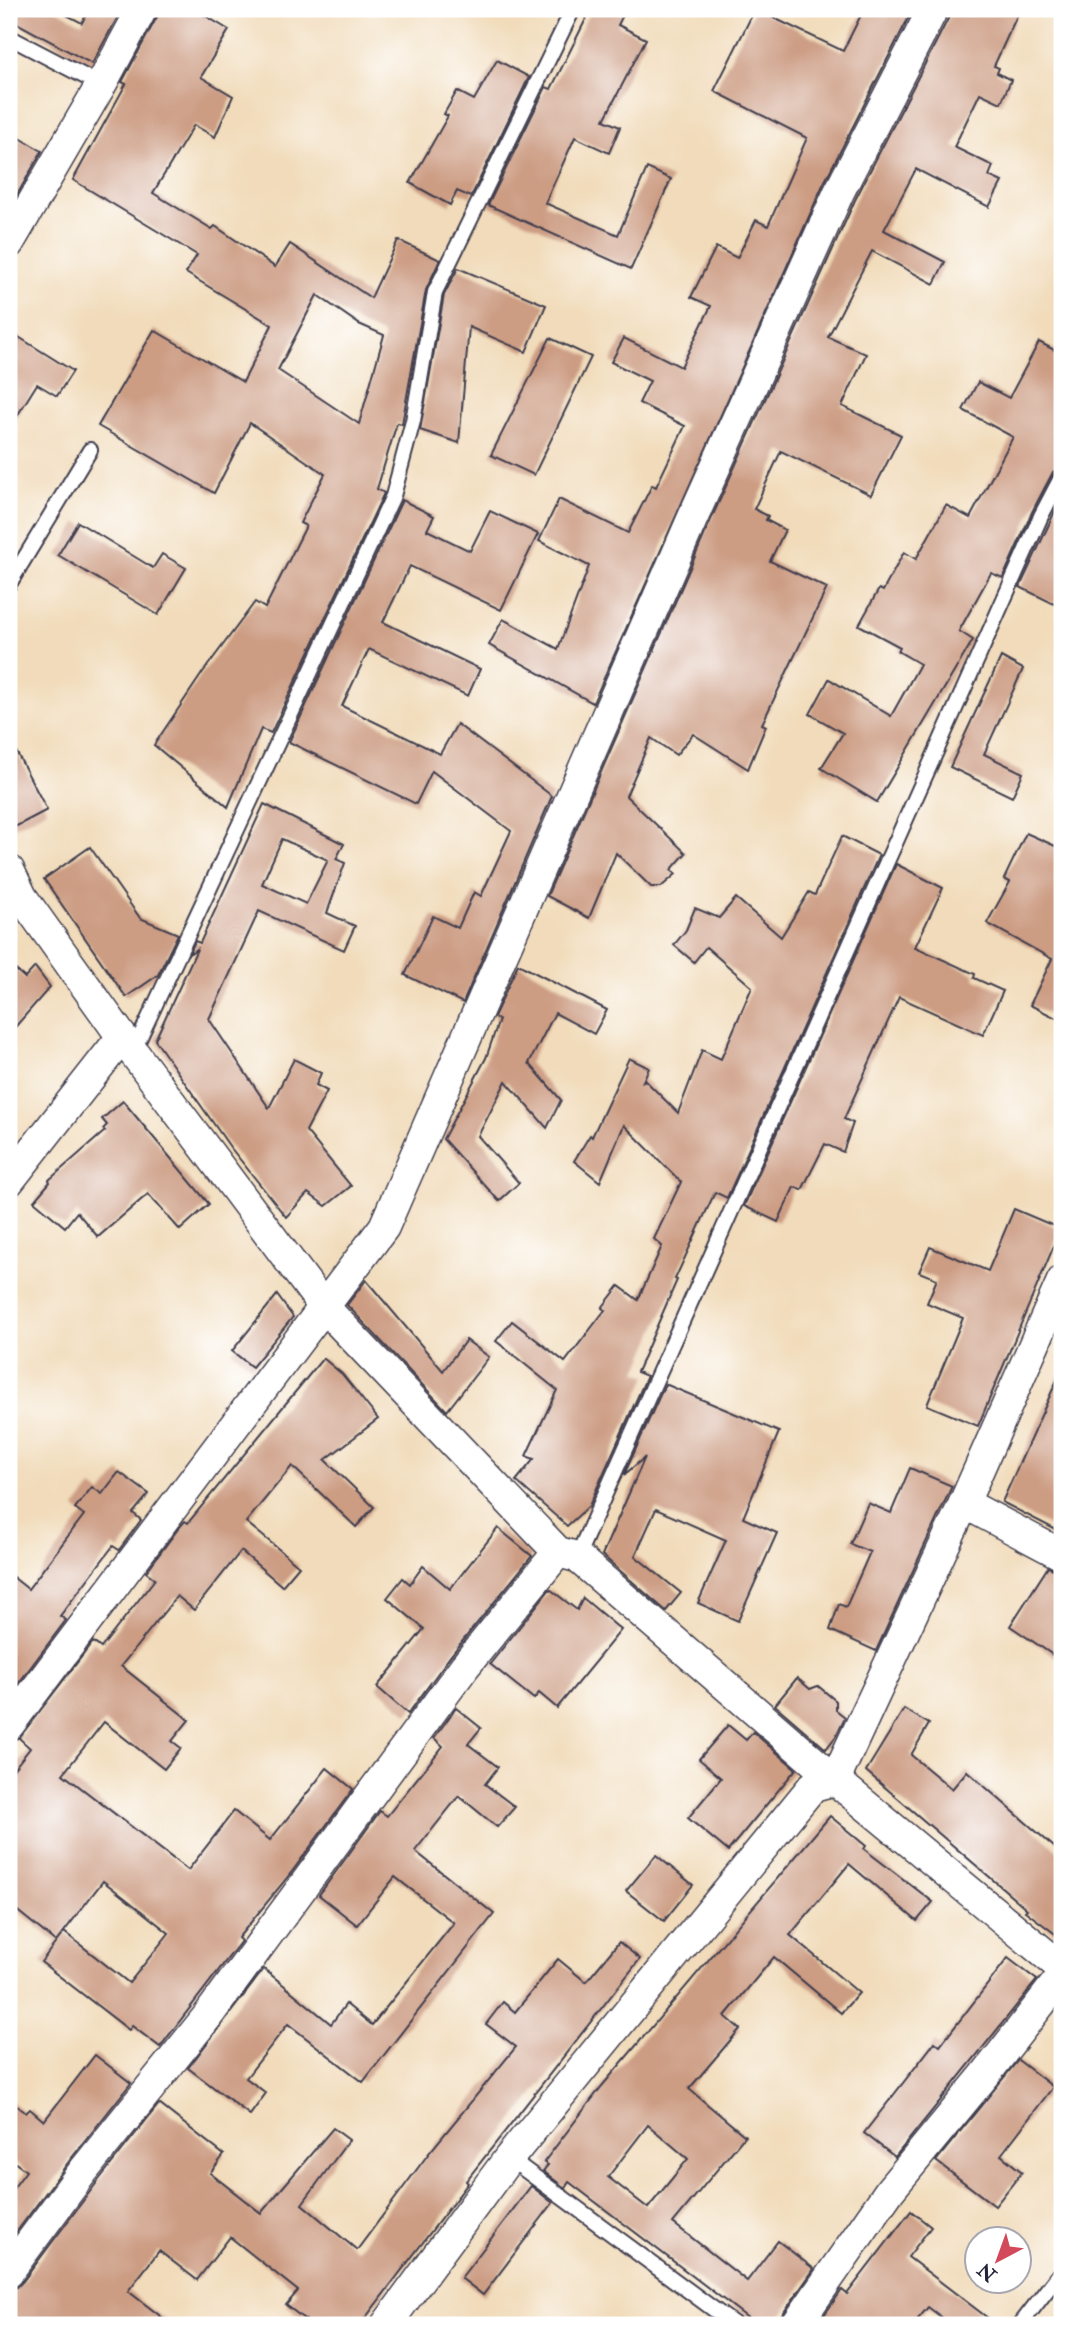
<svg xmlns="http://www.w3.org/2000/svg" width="1071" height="2334" font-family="'IM FELL Double Pica',serif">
<rect width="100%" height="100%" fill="#fff"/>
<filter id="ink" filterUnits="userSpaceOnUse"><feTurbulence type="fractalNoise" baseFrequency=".0143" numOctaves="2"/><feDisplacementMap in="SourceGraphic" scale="14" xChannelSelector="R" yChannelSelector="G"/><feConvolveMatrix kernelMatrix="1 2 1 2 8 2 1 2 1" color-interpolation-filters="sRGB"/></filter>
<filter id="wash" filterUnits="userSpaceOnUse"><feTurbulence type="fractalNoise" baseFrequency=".00686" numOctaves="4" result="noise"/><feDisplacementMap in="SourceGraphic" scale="28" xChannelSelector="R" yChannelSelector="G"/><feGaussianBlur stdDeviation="1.57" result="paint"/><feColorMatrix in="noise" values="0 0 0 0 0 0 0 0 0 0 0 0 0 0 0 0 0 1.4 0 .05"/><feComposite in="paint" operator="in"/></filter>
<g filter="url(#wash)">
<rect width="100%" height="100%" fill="#f1dbba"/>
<g id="blocks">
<g fill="#cc9c83" fill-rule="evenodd">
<polygon points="9,9 55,9 82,23 89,9 122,9 92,64 9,19"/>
<path d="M159,9H194L229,30L201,77L233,96L215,137L194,125L153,193L212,229L215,226L275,267L290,244L371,298L398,240L440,260L426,290L402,424L397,423L377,489L384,493L271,733L261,729L228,807L154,745L203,672L255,602L265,608L306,526L300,523L325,474L250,423L214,493L98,426L154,330L243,382L272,325L186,273L197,255L73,180L126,84L122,82L157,17ZM317,295L359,324L384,335L359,424L278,370Z"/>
<polygon points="591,9 626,9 618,25 646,39 604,120 620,127 609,153 575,137 545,203 618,235 647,168 671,179 631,269 488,205 546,87 551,89"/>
<polygon points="755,9 843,51 864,9 913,9 823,185 593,703 489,645 503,619 558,649 589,566 539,541 559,499 628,533 652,485 656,487 685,426 639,403 650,381 611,362 624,338 681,367 711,306 691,297 716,247 737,258 756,220 768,226 807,138 714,91"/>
<polygon points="950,9 1020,9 994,66 999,68 997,73 1011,80 1001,103 980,93 954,147 993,166 989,176 1002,182 989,207 916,169 884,230 945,262 934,284 872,251 828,337 866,354 842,406 901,435 871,495 781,451 754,509 768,516 766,520 785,530 770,561 827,588 762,724 766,726 748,769 693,734 676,755 651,738 626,796 686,853 671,870 676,874 661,887 651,887 616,853 589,918 547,896 713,515 855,200 949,17"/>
<polygon points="497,60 529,77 471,197 457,191 450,205 410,183 448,116 444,114 457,91 474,100"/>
<polygon points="20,138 42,151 9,209 9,157"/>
<polygon points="458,268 546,305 526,352 469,327 459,443 420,430 444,295"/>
<polygon points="9,331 73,371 57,396 37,384 9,429"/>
<polygon points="550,338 591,357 534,475 491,455"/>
<polygon points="1039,342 1062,354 1062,466 1053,472 1032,512 1003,578 991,573 959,631 973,640 877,802 821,768 843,733 810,714 829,679 891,716 920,664 898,651 900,647 859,625 879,589 883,591 904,552 916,559 946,505 970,518 1013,437 963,410 978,382 1009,398"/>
<polygon points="1062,496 1062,588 1054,604 1020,587"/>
<polygon points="402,500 434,516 427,530 470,551 490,511 538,534 501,610 410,566 383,622 480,669 468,696 369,649 342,706 440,754 457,724 552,796 463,1003 405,975 433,916 458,928 474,892 481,896 511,831 432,771 416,804 289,742"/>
<polygon points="78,522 153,568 162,554 186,568 158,615 58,555"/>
<polygon points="1001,657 1023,669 984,754 1023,773 1012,797 950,767"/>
<polygon points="9,738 47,810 9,830"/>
<path d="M264,804L344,844L336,859L345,863L327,913L355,926L344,950L259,911L209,1019L269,1108L294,1059L321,1073L316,1085L327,1091L306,1131L351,1186L326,1206L308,1193L286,1217L230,1147L155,1040L197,949L189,954L195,941L200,943ZM282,839L328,860L306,904L262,884Z"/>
<polygon points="1026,833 1062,849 1062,1021 1030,1005 1052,959 987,923 1010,882 1004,879"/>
<polygon points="842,836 879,855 727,1198 715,1192 675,1279 677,1280 637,1372 647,1376 589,1506 567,1526 516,1481 534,1459 526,1456 557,1390 496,1341 512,1321 565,1362 605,1310 602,1308 619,1286 638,1300 662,1246 654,1239 681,1182 624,1125 600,1182 574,1161 590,1135 592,1137 629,1058 649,1068 643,1081 645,1080 678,1113 702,1050 721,1059 752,987 706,947 694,962 674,945 686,930 695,908 719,918 736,898 781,937 809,892 815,895"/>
<polygon points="90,847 140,918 178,934 158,975 126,997 44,879"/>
<polygon points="896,864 943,888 915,947 975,974 974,978 1003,991 983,1035 899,997 844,1119 853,1123 843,1152 825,1144 802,1190 794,1187 778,1222 744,1206"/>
<polygon points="9,964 25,978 35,967 50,987 9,1034"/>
<polygon points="518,964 607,1010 594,1034 555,1013 529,1063 561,1100 547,1128 506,1081 478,1136 519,1183 499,1201 443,1139 486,1058 499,1020 494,1017"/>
<polygon points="123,1101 209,1204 180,1230 148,1194 98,1237 77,1212 65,1227 34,1201 50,1182 49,1180 105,1131 103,1129 107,1125 102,1119"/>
<polygon points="1014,1209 1061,1229 978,1426 927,1405 963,1318 927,1303 937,1279 919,1272 930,1247 988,1271"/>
<polygon points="366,1280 443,1371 466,1340 489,1357 447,1411 347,1305"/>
<polygon points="277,1295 293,1317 252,1367 232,1351"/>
<polygon points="323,1358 342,1374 378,1419 325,1460 374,1507 356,1527 292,1466 246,1522 299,1566 282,1586 241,1551 194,1610 177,1596 121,1666 189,1720 172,1741 181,1748 164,1769 104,1722 63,1774 188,1870 234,1811 270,1840 327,1768 353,1789 291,1873 238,1938 241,1941 160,2047 132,2026 129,2030 41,1962 64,1932 129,1983 169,1933 103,1881 56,1942 9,1904 9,1775 30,1748 19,1738 93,1642 101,1648 155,1579 146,1572 178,1529 185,1521 188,1523"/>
<polygon points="1062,1369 1062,1533 1002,1502"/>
<polygon points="665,1384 779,1432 743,1518 777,1533 738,1621 698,1603 726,1540 656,1509 635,1556 681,1593 666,1611 602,1555 645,1457 624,1475"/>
<polygon points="910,1468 952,1486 876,1651 830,1630 839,1604 846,1607 870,1552 850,1544 868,1503 891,1513"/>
<polygon points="119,1472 149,1494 133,1513 141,1520 119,1550 113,1546 60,1616 66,1620 9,1696 9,1574 28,1589 84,1515 75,1508 92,1487 102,1494"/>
<polygon points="498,1528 532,1556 451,1655 408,1714 377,1687 424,1629 387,1598 403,1578 410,1584 423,1566 450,1589"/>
<polygon points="1048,1567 1062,1572 1062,1661 1010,1626"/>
<polygon points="550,1589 577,1610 583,1598 621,1630 557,1708 539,1693 534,1699 490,1664"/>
<polygon points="797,1678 810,1689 818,1686 836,1701 836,1710 845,1717 836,1736 826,1749 775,1705"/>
<polygon points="456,1708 481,1728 468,1744 498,1767 485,1784 515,1807 497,1827 459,1796 415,1851 494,1914 363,2082 288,2024 246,2078 266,2093 250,2115 188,2068 264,1969 331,2024 346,2004 372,2025 454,1923 395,1877 357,1925 319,1895 380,1811 387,1816 443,1746 434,1738"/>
<polygon points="904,1709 929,1724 911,1755 952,1789 967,1771 1062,1854 1062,1939 1025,1911 1027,1909 866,1771"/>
<polygon points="728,1725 746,1740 753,1732 796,1769 728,1851 688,1818 721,1778 699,1759"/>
<path d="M830,1816L866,1846L864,1849L933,1902L917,1921L849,1864L790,1935L859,1993L841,2013L774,1957L725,2016L740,2029L689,2089L745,2136L673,2223L747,2281L778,2241L814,2269L782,2315L779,2325H757L569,2182L565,2188L543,2171L548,2165L544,2162L602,2086ZM648,2125L688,2159L648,2208L608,2177Z"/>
<polygon points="656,1855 693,1885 664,1921 626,1891"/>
<polygon points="619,1942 640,1959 466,2181 468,2183 360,2325 312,2325 286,2305 298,2291 230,2237 197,2280 159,2251 128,2291 172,2325 9,2325 9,2288 17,2287 23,2281 98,2181 159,2104 224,2155 210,2173 261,2213 333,2128 349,2140 302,2204 357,2250 429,2153 516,2047 486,2024 503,2002 515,2012 558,1959 586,1982"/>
<polygon points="1008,1958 1037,1980 895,2157 864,2133 935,2042 940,2046"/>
<polygon points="95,2055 131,2083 70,2160 9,2242 9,2194 26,2171 9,2158 9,2099 26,2113 30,2109 44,2121"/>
<polygon points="1018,2060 1053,2087 1001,2155 1022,2172 995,2206 936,2161"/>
<polygon points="531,2186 553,2203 483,2295 461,2278"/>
<polygon points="911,2211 931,2227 908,2257 997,2325 952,2325 928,2307 913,2325 817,2325 842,2290 847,2294"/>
</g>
</g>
</g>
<g filter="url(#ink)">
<use href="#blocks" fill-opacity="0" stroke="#413e4e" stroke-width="2"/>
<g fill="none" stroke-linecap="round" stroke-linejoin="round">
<g stroke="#413e4e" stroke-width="18">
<g id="service">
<polyline points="9,37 101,85"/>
<polyline points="9,584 90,450"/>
<polyline points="133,1052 393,496 413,421 435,292 573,9"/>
<polyline points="577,1557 1041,516 1062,476"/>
<polyline points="509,2158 735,2325"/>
<polyline points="1020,2325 1057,2277"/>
</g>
</g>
<g stroke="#413e4e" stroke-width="33">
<g id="minor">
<polyline points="9,243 101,85 142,9"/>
<polyline points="9,870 22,897 122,1037 324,1307 558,1552 577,1557 835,1780 1062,1968"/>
<polyline points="9,1181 122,1037"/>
<polyline points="964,1503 1062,1555"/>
<polyline points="9,1725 384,1227 697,508 839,192 933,9"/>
<polyline points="9,2271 84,2170 207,2017 465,1666 558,1552"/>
<polyline points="386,2325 509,2158 813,1786 835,1780 964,1503 1062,1281"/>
<polyline points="796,2325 890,2190 985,2075 1062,1976"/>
</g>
</g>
<use href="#service" stroke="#fff" stroke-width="14"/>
<use href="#minor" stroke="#fff" stroke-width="30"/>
</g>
</g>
<rect width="1071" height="2334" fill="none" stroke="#fff" stroke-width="35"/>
<g transform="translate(998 2260) rotate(221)"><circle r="33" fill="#ffffff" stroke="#a7a7b1" stroke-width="2"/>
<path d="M0-5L12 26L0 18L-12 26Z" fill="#d1495b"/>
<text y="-10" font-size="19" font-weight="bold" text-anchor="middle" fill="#22223b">N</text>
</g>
</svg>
